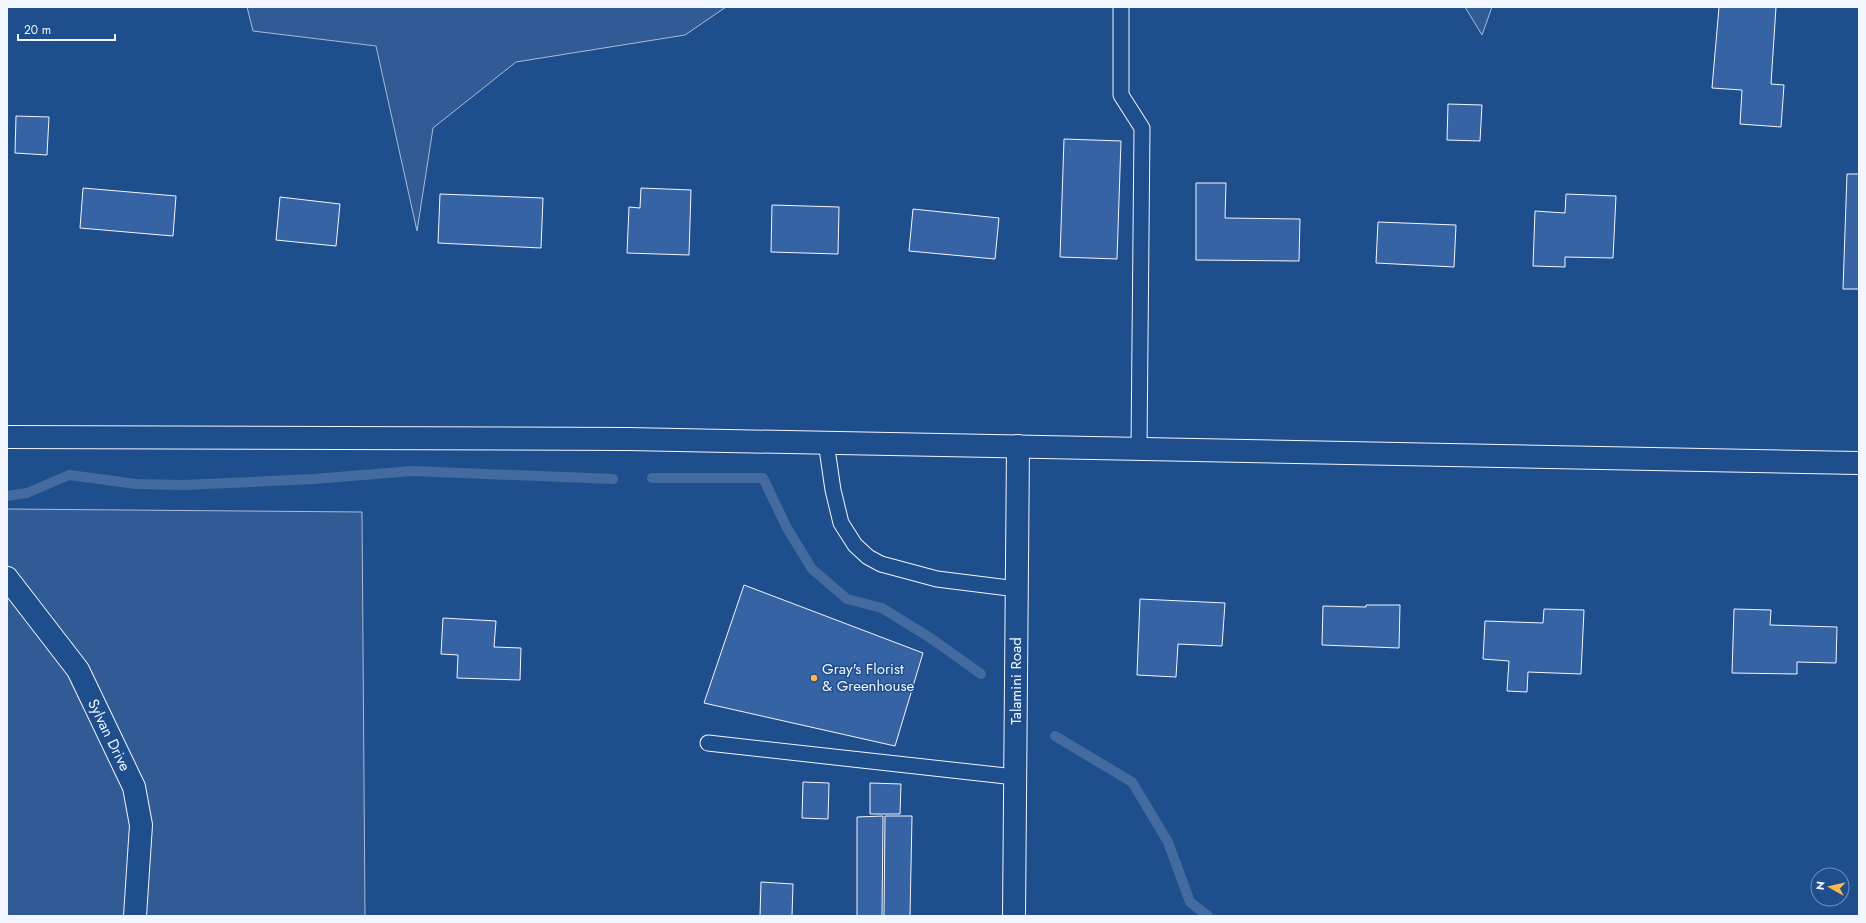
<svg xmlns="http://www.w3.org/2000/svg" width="1866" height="923" font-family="Jost,sans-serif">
<rect width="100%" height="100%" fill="#1f4e8c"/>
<g fill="#305b95" stroke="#a8bbd7">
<polygon points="247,7 726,7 685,35 516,62 433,128 417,231 376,46 253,31"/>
<polygon points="1465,7 1492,7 1482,35"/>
<polygon points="7,509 362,512 365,916 7,916"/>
</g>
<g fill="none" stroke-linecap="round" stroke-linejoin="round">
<g stroke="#446ba0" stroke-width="10">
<polyline points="652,478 763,478 787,528 812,569 847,599 882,608 932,639 981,674"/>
<polyline points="7,496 27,493 69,475 136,484 184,485 314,479 412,471 613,479"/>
<polyline points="1055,736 1132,782 1168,842 1190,902 1208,916"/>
</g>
</g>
<g fill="#3563a3" stroke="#f2f6ff">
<polygon points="1719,7 1776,7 1771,84 1784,85 1781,127 1740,124 1742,90 1712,88"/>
<polygon points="1448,104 1482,105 1480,141 1447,140"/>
<polygon points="16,116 49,117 47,155 15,153"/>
<polygon points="1064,139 1121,141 1117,259 1060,257"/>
<polygon points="1847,174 1859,174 1859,289 1843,289"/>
<polygon points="1196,183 1226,183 1225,218 1300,219 1299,261 1196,260"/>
<polygon points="83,188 176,196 173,236 80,228"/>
<polygon points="641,188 691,190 689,255 627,253 629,207 640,208"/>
<polygon points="440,194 543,198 541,248 438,243"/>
<polygon points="1566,194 1616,196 1613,258 1565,257 1565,267 1533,266 1535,211 1565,213"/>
<polygon points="280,197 340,204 336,246 276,240"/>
<polygon points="772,205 839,207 838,254 771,252"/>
<polygon points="913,209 999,218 995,259 909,251"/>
<polygon points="1378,222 1456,225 1454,267 1376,263"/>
<polygon points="744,585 923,653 895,746 704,703"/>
<polygon points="1140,599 1225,603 1222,646 1178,644 1176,677 1137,675"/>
<polygon points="1366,605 1400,605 1399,648 1322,645 1323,606 1366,607"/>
<polygon points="1544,609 1584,610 1581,674 1528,672 1527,692 1507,691 1509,661 1483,659 1485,621 1543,623"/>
<polygon points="1734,609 1771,610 1770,625 1837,627 1836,663 1797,662 1797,674 1732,673"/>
<polygon points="443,618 496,621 494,647 521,648 520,680 457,678 458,655 441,654"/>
<polygon points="803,782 829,783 828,819 802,818"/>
<polygon points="870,783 901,784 900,814 870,814"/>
<polygon points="883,816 882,916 857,916 857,817"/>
<polygon points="885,816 912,816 910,916 884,916"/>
<polygon points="761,882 793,884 792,916 760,916"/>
</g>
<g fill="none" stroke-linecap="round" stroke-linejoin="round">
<g stroke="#f2f6ff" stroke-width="17">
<g id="service">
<polyline points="1121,7 1121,95 1142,128 1139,448"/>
<polyline points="826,442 833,490 841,523 855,545 868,557 881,564 937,579 1017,589"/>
<polyline points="708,743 1015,777"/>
</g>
</g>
<g stroke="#f2f6ff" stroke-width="24">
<polyline id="minor" points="7,578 78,670 134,787 141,825 135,916"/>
</g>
<g stroke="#f2f6ff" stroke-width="24">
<polyline id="tertiary" points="1014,916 1018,446"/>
</g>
<g stroke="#f2f6ff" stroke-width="24">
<polyline id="trunk" points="7,437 628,439 1859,463"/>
</g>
<use href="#service" stroke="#1f4e8c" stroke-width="15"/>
<use href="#minor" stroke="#1f4e8c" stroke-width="22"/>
<use href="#tertiary" stroke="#1f4e8c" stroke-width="22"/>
<use href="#trunk" stroke="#1f4e8c" stroke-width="22"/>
</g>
<circle fill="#ffb74d" stroke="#1f4e8c" stroke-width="1.5" cx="814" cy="678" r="4"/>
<g text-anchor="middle" stroke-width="3" stroke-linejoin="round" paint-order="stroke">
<g font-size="15" fill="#f2f6ff" stroke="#1f4e8c" text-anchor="start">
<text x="822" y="674">Gray's Florist<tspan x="822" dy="17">&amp; Greenhouse</tspan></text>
</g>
<g font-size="15" fill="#f2f6ff" stroke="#1f4e8c">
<text transform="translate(1016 681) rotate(-90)" y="5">Talamini Road</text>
<text transform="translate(109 735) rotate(64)" y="5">Sylvan Drive</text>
</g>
</g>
<rect width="1866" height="923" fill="none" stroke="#f2f6ff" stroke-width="16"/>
<g transform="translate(1830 887) rotate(278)"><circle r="19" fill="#1f4e8c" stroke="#7391ba"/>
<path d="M0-3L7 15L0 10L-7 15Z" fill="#ffb74d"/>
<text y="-6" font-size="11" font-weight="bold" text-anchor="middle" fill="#f2f6ff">N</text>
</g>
<path d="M18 34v6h97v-6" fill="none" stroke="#f2f6ff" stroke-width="2"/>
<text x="24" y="34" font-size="12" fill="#f2f6ff" stroke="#1f4e8c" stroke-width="3" paint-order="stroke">20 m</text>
</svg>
